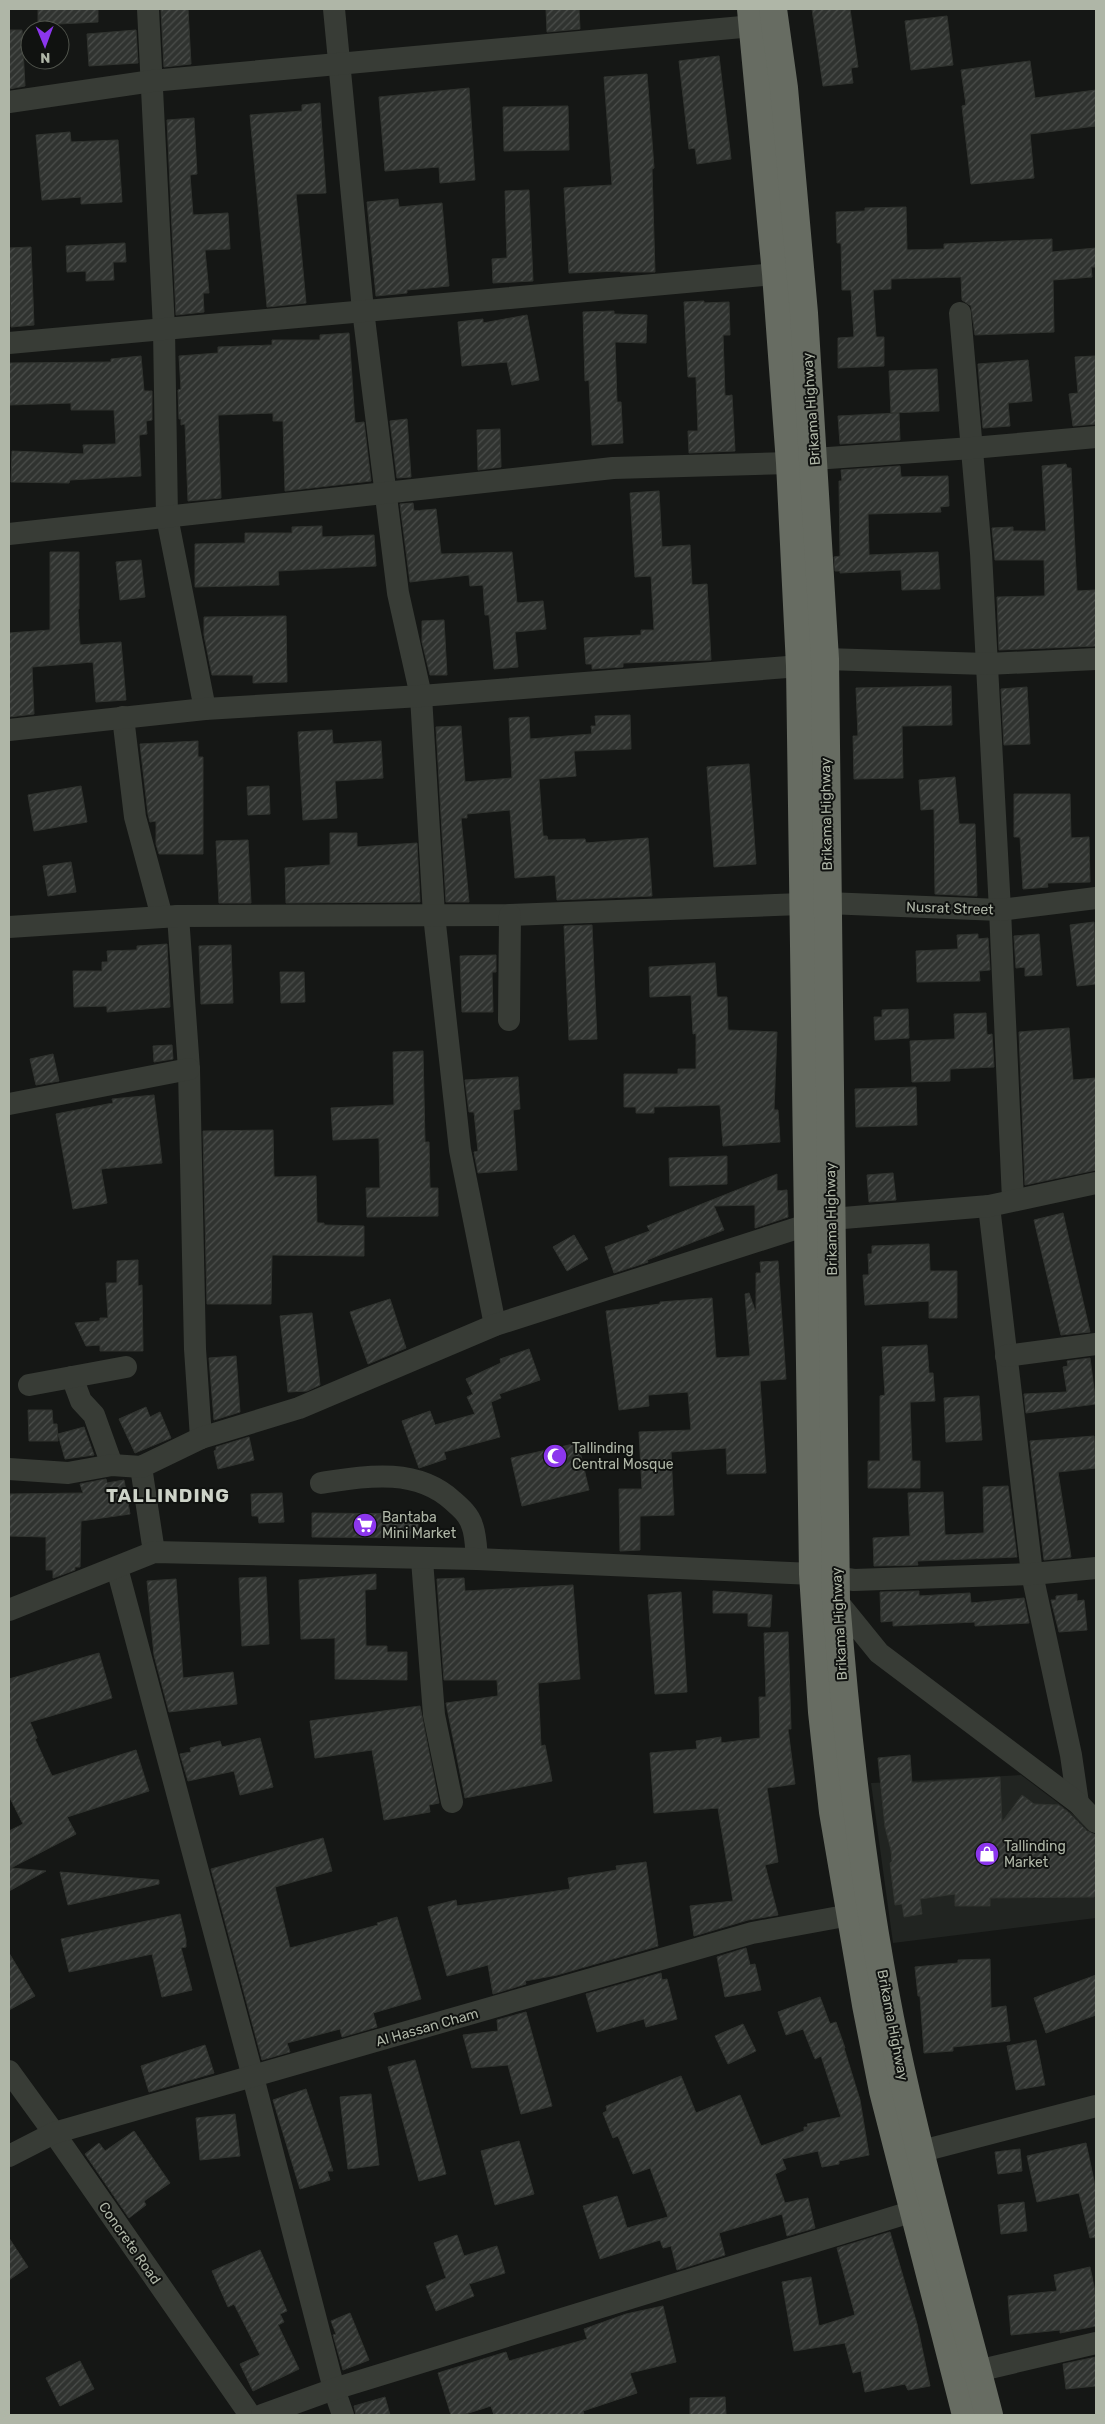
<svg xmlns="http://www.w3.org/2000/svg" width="1105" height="2424" font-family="Rubik,sans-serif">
<defs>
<pattern id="building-hatch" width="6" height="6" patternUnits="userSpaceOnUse" patternTransform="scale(1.25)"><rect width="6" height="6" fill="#303330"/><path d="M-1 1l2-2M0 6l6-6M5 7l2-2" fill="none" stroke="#4b4e4b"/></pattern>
</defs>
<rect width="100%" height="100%" fill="#151715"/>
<polygon fill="#212421" points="1021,1775 1090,1827 1096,1881 1096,1918 893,1943 871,1783"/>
<g fill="url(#building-hatch)" stroke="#30332f">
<polygon points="38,9 98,9 98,22 38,25"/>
<polygon points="161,9 188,9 191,64 164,67"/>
<polygon points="546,9 579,9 580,29 547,32"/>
<polygon points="812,9 850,9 858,67 851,68 853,83 823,86"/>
<polygon points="947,16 953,65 911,70 905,21"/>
<polygon points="9,30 22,30 25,86 9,89"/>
<polygon points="136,30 138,63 89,66 87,34"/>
<polygon points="719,56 731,159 697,164 695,148 689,149 679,61"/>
<polygon points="1030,61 1035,98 1096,90 1096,126 1030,134 1034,178 971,184 962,106 966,105 961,70"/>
<polygon points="647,74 654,168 652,169 655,272 620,272 620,271 569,273 564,188 612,185 604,77"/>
<polygon points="469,88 475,180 440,183 439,167 385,171 379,97"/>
<polygon points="320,103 326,193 296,194 306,303 267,307 250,115 302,111 302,105"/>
<polygon points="568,106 569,150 504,151 503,107"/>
<polygon points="194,118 197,174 190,175 193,215 228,213 230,249 205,250 209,293 203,293 204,312 176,315 167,120"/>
<polygon points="70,132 71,142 118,140 122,202 81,204 81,197 42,200 36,135"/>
<polygon points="529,190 533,281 493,283 492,259 507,258 505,191"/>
<polygon points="398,199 399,207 442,203 449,286 407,290 407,293 376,296 367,202"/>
<polygon points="906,207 907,250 944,249 944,244 1052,239 1052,252 1096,248 1096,267 1091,267 1092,277 1053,280 1054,332 975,335 971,306 962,300 961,277 891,279 891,289 873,290 876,337 884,337 884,366 838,368 838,338 854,337 851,290 842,290 841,243 837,243 836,212 865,211 865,208"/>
<polygon points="125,243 126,262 113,262 114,280 86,281 86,271 67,272 66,246"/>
<polygon points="31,247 34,325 11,327 9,248"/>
<polygon points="704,301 704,303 729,302 730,335 723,335 725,396 732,395 735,451 689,453 688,431 698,431 696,377 688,377 684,302"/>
<polygon points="614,311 614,314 647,315 646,343 615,342 617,402 621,402 623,443 592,445 589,380 585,381 583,312"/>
<polygon points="527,315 539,380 512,385 507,362 462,366 458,322 483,319 483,323"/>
<polygon points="349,333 355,423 364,422 371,481 285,491 283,421 273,421 273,413 218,415 221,498 188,501 185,424 181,425 181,419 179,419 178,390 181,389 179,356 218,353 218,347 272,345 272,340 320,340 320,335"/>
<polygon points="141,356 144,391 152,391 152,420 146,421 147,434 139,435 141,476 70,480 69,483 11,482 12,451 84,454 83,445 116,444 114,410 71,410 71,403 9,405 9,363 111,362 111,359"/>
<polygon points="1095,356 1096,424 1073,426 1069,394 1078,393 1075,357"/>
<polygon points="1028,360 1032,401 1008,403 1010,426 983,428 978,364"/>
<polygon points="937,369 939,411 891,413 889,371"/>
<polygon points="899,413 900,440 840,444 838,416"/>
<polygon points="407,419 411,477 397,478 390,421"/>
<polygon points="500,429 501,467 478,470 477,430"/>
<polygon points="1066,464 1067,468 1071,468 1077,591 1096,590 1096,646 999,650 997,597 1045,596 1044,560 995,560 992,528 1013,527 1013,531 1046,531 1042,466"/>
<polygon points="900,466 901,477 948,476 949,506 940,507 941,512 868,514 869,555 938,552 940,589 902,590 901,570 840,573 840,571 835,571 834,557 840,556 839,481 842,481 841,470"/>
<polygon points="659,491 662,547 690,545 692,585 707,584 711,660 623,663 623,667 592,669 592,664 586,664 584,638 641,635 641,630 654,630 651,576 635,577 630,493"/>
<polygon points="413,503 414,511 436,509 441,554 512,552 517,603 543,601 546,629 515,632 518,667 494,669 489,615 485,615 483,585 470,586 469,575 410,582 400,504"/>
<polygon points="322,526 322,537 374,535 376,566 278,571 279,585 195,587 195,544 245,543 245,533 292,533 292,527"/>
<polygon points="50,552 79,552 79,609 78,609 80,645 121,642 126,700 96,702 93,662 32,667 34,714 9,717 9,633 50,630"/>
<polygon points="141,560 145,597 120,600 116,562"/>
<polygon points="286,616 287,682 253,683 253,675 212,675 204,635 204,617"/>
<polygon points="444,620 447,675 430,675 422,642 422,621"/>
<polygon points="951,686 952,725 902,726 903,778 854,779 853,736 858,736 856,688"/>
<polygon points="1027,687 1030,744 1004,745 1001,689"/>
<polygon points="630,715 631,749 574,751 576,776 539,779 543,836 547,836 548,840 585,839 586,843 648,838 652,896 557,900 555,875 515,878 510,810 467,814 467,818 461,818 469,902 446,902 436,727 461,726 465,782 512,778 509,718 529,717 530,739 592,734 591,726 596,726 595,716"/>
<polygon points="332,730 333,744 381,741 383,778 335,781 337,818 303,820 298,732"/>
<polygon points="198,741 198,757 203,757 203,854 159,854 156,844 156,821 150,822 148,814 140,744"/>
<polygon points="749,764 756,864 714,867 707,767"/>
<polygon points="955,777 959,824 975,824 977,896 935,894 934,809 921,810 919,780"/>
<polygon points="81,786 87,822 34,831 28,795"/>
<polygon points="269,786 270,814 248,815 247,787"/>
<polygon points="1014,794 1070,794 1071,838 1089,837 1090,882 1047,883 1048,887 1023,889 1020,837 1014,837"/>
<polygon points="330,833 357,833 357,847 417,843 420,902 286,903 285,868 330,865"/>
<polygon points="248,840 251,903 219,903 216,841"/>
<polygon points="71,862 76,892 48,896 43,866"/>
<polygon points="1094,922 1096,984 1077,986 1070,925"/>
<polygon points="592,925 597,1039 569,1040 564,926"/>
<polygon points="978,934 978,939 988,938 990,970 979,971 980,981 917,982 916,951 958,949 957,935"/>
<polygon points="1039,934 1042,975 1025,976 1025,967 1016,968 1014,936"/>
<polygon points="167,944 170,1007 107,1012 107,1006 74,1007 73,971 102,971 102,962 108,962 107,951 137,950 137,946"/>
<polygon points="231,945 233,1003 201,1004 199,946"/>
<polygon points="496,955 496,972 492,972 493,1012 462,1012 460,956"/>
<polygon points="715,963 717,997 727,997 728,1030 777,1032 774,1110 778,1110 780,1142 723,1146 720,1105 654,1107 654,1113 636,1113 636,1107 624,1107 624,1074 678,1074 678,1069 696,1069 696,1033 693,1034 691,995 650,997 649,967"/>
<polygon points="280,972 304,972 305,1002 281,1003"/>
<polygon points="908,1009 909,1038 875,1040 874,1017 882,1017 882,1010"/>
<polygon points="986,1013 987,1035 992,1034 994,1067 950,1069 950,1081 912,1082 910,1041 955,1039 954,1014"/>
<polygon points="1069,1028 1073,1080 1096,1078 1096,1170 1025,1185 1019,1032"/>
<polygon points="172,1045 173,1059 154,1062 153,1046"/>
<polygon points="423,1051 425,1142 429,1142 430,1188 438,1188 438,1216 367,1217 366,1188 380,1188 379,1138 333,1140 331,1108 394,1105 393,1052"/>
<polygon points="53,1054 59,1081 36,1085 30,1059"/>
<polygon points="518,1077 520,1109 513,1110 517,1170 478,1173 474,1152 478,1151 474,1112 469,1112 465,1080"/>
<polygon points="916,1087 917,1125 856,1127 855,1089"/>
<polygon points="154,1095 162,1163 101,1169 107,1203 73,1209 56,1114 113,1103 112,1099"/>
<polygon points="273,1130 274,1177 316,1176 317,1223 324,1223 324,1225 364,1226 364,1256 272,1255 271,1304 207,1304 203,1131"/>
<polygon points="727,1156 727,1184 670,1186 669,1158"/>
<polygon points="893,1173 896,1200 869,1202 867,1175"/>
<polygon points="777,1174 777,1191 787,1190 788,1217 755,1228 755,1205 714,1206 724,1230 647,1260 648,1262 614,1273 605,1247 650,1231 647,1226"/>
<polygon points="1063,1213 1090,1332 1061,1335 1034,1220"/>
<polygon points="574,1235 588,1259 567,1271 553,1247"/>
<polygon points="929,1244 930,1271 957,1271 957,1318 929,1318 929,1301 865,1305 863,1275 869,1275 868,1254 872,1254 872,1246"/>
<polygon points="138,1260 138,1286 142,1285 143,1351 100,1351 100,1345 86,1346 75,1323 100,1321 100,1318 108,1318 106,1283 117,1283 117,1261"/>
<polygon points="778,1261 786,1379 760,1381 766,1473 727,1474 726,1448 671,1452 674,1515 640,1516 640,1550 620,1551 619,1489 642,1489 639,1432 691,1430 688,1392 648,1395 649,1406 619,1410 606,1311 660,1304 660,1302 712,1298 716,1358 750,1356 745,1294 749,1293 756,1313 756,1273 761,1273 760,1262"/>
<polygon points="390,1299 406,1348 368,1364 350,1312"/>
<polygon points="312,1313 320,1385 307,1391 288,1392 280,1316"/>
<polygon points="927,1345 929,1373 933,1373 935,1401 910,1402 912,1461 920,1461 920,1488 868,1488 868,1461 880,1461 880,1396 885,1395 882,1347"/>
<polygon points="529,1349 540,1380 499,1394 501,1398 491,1402 500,1437 444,1452 446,1459 419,1468 402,1421 430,1411 435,1425 475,1414 467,1397 473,1394 466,1379 501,1363 500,1359"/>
<polygon points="236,1356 240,1412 214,1420 209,1358"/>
<polygon points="1090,1358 1096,1404 1026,1413 1024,1394 1067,1392 1063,1367 1068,1366 1067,1361"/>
<polygon points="979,1396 982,1440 946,1442 944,1398"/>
<polygon points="146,1407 150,1417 160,1412 171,1438 135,1453 119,1419"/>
<polygon points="28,1410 52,1410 53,1424 57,1424 58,1441 29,1441"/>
<polygon points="84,1427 94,1455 65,1459 58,1434"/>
<polygon points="1094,1436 1096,1468 1058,1472 1071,1557 1044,1560 1030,1441"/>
<polygon points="249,1437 254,1460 218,1469 214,1451 216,1450 216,1447"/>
<polygon points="578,1443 589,1490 522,1506 511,1458"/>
<polygon points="106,1479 107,1483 124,1480 130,1514 81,1521 80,1567 75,1567 75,1570 53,1578 53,1570 46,1570 46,1537 9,1536 9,1494 83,1493 80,1484"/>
<polygon points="1008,1486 1017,1557 917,1561 918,1565 874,1566 873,1538 910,1536 908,1493 943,1492 945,1535 984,1533 983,1487"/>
<polygon points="282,1493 284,1522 259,1523 258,1516 252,1516 251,1494"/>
<polygon points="312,1513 418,1514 418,1538 312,1537"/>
<polygon points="376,1574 376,1589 365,1590 366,1646 387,1646 387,1652 407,1652 407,1680 335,1679 335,1638 301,1639 299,1580"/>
<polygon points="266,1577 269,1644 242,1646 239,1578"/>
<polygon points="464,1578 465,1591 573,1585 580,1679 538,1683 541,1746 545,1745 552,1781 465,1798 446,1703 498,1696 497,1680 444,1680 437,1579"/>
<polygon points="176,1579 183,1678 233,1672 237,1704 169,1712 154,1655 147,1581"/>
<polygon points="713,1591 772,1595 770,1627 748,1626 748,1613 713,1613"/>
<polygon points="919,1591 919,1596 970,1593 971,1603 1024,1598 1029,1623 975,1626 975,1622 893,1626 893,1621 881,1622 880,1592"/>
<polygon points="681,1592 687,1692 655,1694 648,1595"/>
<polygon points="1077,1594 1077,1601 1084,1600 1087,1630 1059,1632 1051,1600 1056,1600 1056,1596"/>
<polygon points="788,1632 791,1729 788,1729 795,1784 767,1788 778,1862 765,1865 778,1915 748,1920 694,1936 690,1906 733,1901 718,1808 654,1813 650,1753 697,1749 696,1741 721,1737 721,1743 760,1738 759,1697 766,1697 764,1633"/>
<polygon points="99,1653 112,1698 30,1722 37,1738 35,1739 52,1776 136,1750 149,1791 67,1817 76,1834 11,1868 46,1871 9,1891 9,1831 23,1824 9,1796 9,1679"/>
<polygon points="420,1706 439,1803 429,1805 430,1812 384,1820 372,1750 315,1758 310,1721"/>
<polygon points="260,1738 273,1787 240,1795 234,1771 188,1781 180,1754 191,1752 190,1748 220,1741 222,1747"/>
<polygon points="910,1755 912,1783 1000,1777 1002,1822 1022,1795 1034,1804 1059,1805 1069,1813 1087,1831 1096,1835 1096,1892 1094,1897 990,1898 990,1906 955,1906 955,1894 920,1899 922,1914 904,1917 902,1904 895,1905 890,1863 892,1861 891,1850 885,1827 878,1758"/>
<polygon points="323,1838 332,1871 275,1887 290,1948 378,1925 377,1923 397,1917 421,1999 373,2013 377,2027 342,2037 340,2029 287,2043 290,2052 262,2060 211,1869"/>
<polygon points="646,1862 658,1946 557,1975 525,1981 526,1984 493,1994 488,1965 447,1976 428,1907 456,1900 457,1906 570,1889 568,1878 617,1870 616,1866"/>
<polygon points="60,1872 159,1880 159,1884 68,1905"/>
<polygon points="180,1914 186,1940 186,1947 181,1948 192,1990 162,1997 152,1954 69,1972 61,1939"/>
<polygon points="746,1948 750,1965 755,1964 761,1990 725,1997 717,1957"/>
<polygon points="9,1953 35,1996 9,2010"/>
<polygon points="990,1959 991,2008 1006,2006 1010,2041 953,2047 953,2051 924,2053 920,1996 918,1996 915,1967 958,1963 958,1960"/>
<polygon points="661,1973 662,1980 667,1979 677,2019 646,2027 644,2019 597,2032 586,1994"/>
<polygon points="1096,1975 1096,2015 1046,2033 1034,1998"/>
<polygon points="820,1997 830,2024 836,2022 845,2048 844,2048 860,2100 869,2155 839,2161 839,2164 822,2167 818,2151 782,2159 786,2169 775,2174 785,2203 808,2198 815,2228 787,2236 782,2214 719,2233 725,2255 677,2270 671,2246 663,2248 660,2240 600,2259 583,2206 617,2196 627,2228 668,2217 650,2168 633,2174 618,2136 613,2138 603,2113 607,2111 606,2106 681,2076 696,2113 740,2095 761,2146 804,2131 804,2127 808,2127 807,2124 841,2117 821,2056 815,2059 803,2029 786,2035 778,2012"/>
<polygon points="526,2012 552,2106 521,2114 508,2065 472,2068 463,2035 498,2031 497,2020"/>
<polygon points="743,2024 756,2051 728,2064 715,2036"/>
<polygon points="1036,2040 1045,2085 1016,2090 1007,2046"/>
<polygon points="205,2045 214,2073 149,2092 141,2066"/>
<polygon points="415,2060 446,2174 419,2181 388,2067"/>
<polygon points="306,2089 333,2171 327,2171 330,2180 300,2189 273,2100"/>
<polygon points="371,2094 379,2165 348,2169 340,2097"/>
<polygon points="235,2114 240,2156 200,2160 196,2118"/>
<polygon points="134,2131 170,2183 144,2201 146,2205 129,2218 85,2154 99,2143 105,2151"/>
<polygon points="519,2141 534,2194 495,2205 481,2151"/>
<polygon points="1086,2143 1096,2190 1096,2237 1090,2238 1079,2193 1037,2202 1027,2156"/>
<polygon points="1020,2149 1022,2171 998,2174 995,2152"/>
<polygon points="1024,2202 1027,2231 1001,2234 998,2205"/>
<polygon points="890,2232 917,2324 930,2386 908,2390 905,2384 865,2392 861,2371 853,2373 845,2343 794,2351 782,2282 811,2277 819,2326 855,2315 837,2248"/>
<polygon points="457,2235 464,2256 497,2246 505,2273 469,2284 474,2296 436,2311 426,2286 446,2278 434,2243"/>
<polygon points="9,2238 28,2267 9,2280"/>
<polygon points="260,2250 287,2311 280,2314 284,2322 278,2325 299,2369 253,2391 240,2364 260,2355 234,2304 228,2307 212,2271"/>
<polygon points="1090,2267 1096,2296 1096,2326 1060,2333 1060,2330 1011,2335 1008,2296 1057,2291 1054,2275"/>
<polygon points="663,2306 676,2362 630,2373 637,2393 583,2411 584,2415 494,2415 491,2406 462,2415 451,2415 438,2373 506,2352 509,2361 587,2339 584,2329 626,2314"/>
<polygon points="350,2313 369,2360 343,2370 333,2335 336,2334 331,2321"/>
<polygon points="1096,2357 1096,2386 1066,2389 1063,2364"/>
<polygon points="80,2361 94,2389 60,2406 46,2378"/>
<polygon points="385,2397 390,2415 356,2415 354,2406"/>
<polygon points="725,2397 726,2415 690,2415 690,2398"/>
</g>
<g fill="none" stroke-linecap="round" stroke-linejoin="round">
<g stroke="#383c36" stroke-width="22">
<polyline points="148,9 164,329 167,517 205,709"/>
<polyline points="334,9 363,310 398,593 421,696 434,915 460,1150 495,1325"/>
<polyline points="9,102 152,81 753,26"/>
<polyline points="960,313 981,553 1000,910 1013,1200"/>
<polyline points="9,343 776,274"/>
<polyline points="814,459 972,448 1096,437"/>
<polyline points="9,534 613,468 790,463"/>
<polyline points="825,659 987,664 1096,659"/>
<polyline points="123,717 135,817 162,917"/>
<polyline points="9,730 205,709 421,696 800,666"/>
<polyline points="178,916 189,1069 195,1349 201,1438"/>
<polyline points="9,927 178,916 510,915 827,903 1000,910 1096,898"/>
<polyline points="509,1020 510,915"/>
<polyline points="9,1104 189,1069"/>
<polyline points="989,1206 1032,1574 1071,1755 1078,1803"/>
<polyline points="831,1219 989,1206 1096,1183"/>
<polyline points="1006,1356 1096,1344"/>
<polyline points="72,1377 81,1401 94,1415 112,1465"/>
<polyline points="29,1385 126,1367"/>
<polyline points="141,1467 154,1552"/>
<polyline points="9,1469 68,1473 112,1465 141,1467 201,1438 299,1408 495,1325 807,1225"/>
<path d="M321,1483C367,1476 416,1467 453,1501C461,1508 469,1515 472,1525C476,1535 476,1549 477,1559"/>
<polyline points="422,1560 434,1715 452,1802"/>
<polyline points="117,1568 253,2077 334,2389 343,2415"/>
<polyline points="836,1600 879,1653 1078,1803 1096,1822"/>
<polyline points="9,1610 154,1552 477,1559 813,1574 854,1580 1032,1574 1096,1568"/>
<polyline points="9,2071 54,2133 250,2415"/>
<polyline points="922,2151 1096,2106"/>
<polyline points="9,2156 54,2133 752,1933 850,1915"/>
<polyline points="977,2371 1096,2343"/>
<polyline points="262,2415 334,2389 914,2211"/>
</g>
<g stroke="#676c62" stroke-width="28">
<polyline points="751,9 776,274 790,463 800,666 813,1574 822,1712 833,1812 866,2005 883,2091 966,2415"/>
<path d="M773,9L784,88L804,313L825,659L836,1600C847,1741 863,1880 890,2018C917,2152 955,2284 989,2415"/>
</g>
</g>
<defs>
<g id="mosque-disc" transform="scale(1.25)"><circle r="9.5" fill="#8c36ed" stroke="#101210"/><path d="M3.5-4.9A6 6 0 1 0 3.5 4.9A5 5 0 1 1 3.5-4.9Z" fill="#fff"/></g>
<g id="supermarket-disc" transform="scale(1.25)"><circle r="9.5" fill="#8c36ed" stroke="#101210"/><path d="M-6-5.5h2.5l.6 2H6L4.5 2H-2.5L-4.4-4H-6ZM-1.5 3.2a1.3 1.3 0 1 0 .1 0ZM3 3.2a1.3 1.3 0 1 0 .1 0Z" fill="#fff"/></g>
<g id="shop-disc" transform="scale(1.25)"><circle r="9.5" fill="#8c36ed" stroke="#101210"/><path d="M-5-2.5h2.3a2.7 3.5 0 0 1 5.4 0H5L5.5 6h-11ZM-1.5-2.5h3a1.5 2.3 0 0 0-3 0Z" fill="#fff"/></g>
</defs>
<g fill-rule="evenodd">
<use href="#mosque-disc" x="555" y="1456"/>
<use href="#supermarket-disc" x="365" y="1525"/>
<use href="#shop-disc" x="987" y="1854"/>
</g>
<g text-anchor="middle" stroke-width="4" stroke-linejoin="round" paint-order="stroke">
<g font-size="14" fill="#afb6a7" stroke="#101210">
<text transform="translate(811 409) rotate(-94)" y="5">Brikama Highway</text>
<text transform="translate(826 814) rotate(-91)" y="5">Brikama Highway</text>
<text transform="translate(950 908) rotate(2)" y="5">Nusrat Street</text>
<text transform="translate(831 1219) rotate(-91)" y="5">Brikama Highway</text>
<text transform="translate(839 1624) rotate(-93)" y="5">Brikama Highway</text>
<text transform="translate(893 2025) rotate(79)" y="5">Brikama Highway</text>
<text transform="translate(427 2027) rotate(-16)" y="5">Al Hassan Cham</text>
<text transform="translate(130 2243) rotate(55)" y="5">Concrete Road</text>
</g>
<g font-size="14" fill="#afb6a7" stroke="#101210" text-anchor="start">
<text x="572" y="1453">Tallinding<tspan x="572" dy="16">Central Mosque</tspan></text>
<text x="382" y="1522">Bantaba<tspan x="382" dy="16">Mini Market</tspan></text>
<text x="1004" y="1851">Tallinding<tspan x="1004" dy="16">Market</tspan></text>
</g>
<g font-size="19" font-weight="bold" letter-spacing="1" fill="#cdd3c8" stroke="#101210">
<text x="168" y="1502">TALLINDING</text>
</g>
</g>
<rect width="1105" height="2424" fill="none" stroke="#afb6a7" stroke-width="20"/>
<g transform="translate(45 45) rotate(179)"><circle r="24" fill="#101210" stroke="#50544c"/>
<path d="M0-4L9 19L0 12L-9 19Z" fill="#8c36ed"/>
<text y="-8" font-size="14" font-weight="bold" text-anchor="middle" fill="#afb6a7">N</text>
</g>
</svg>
